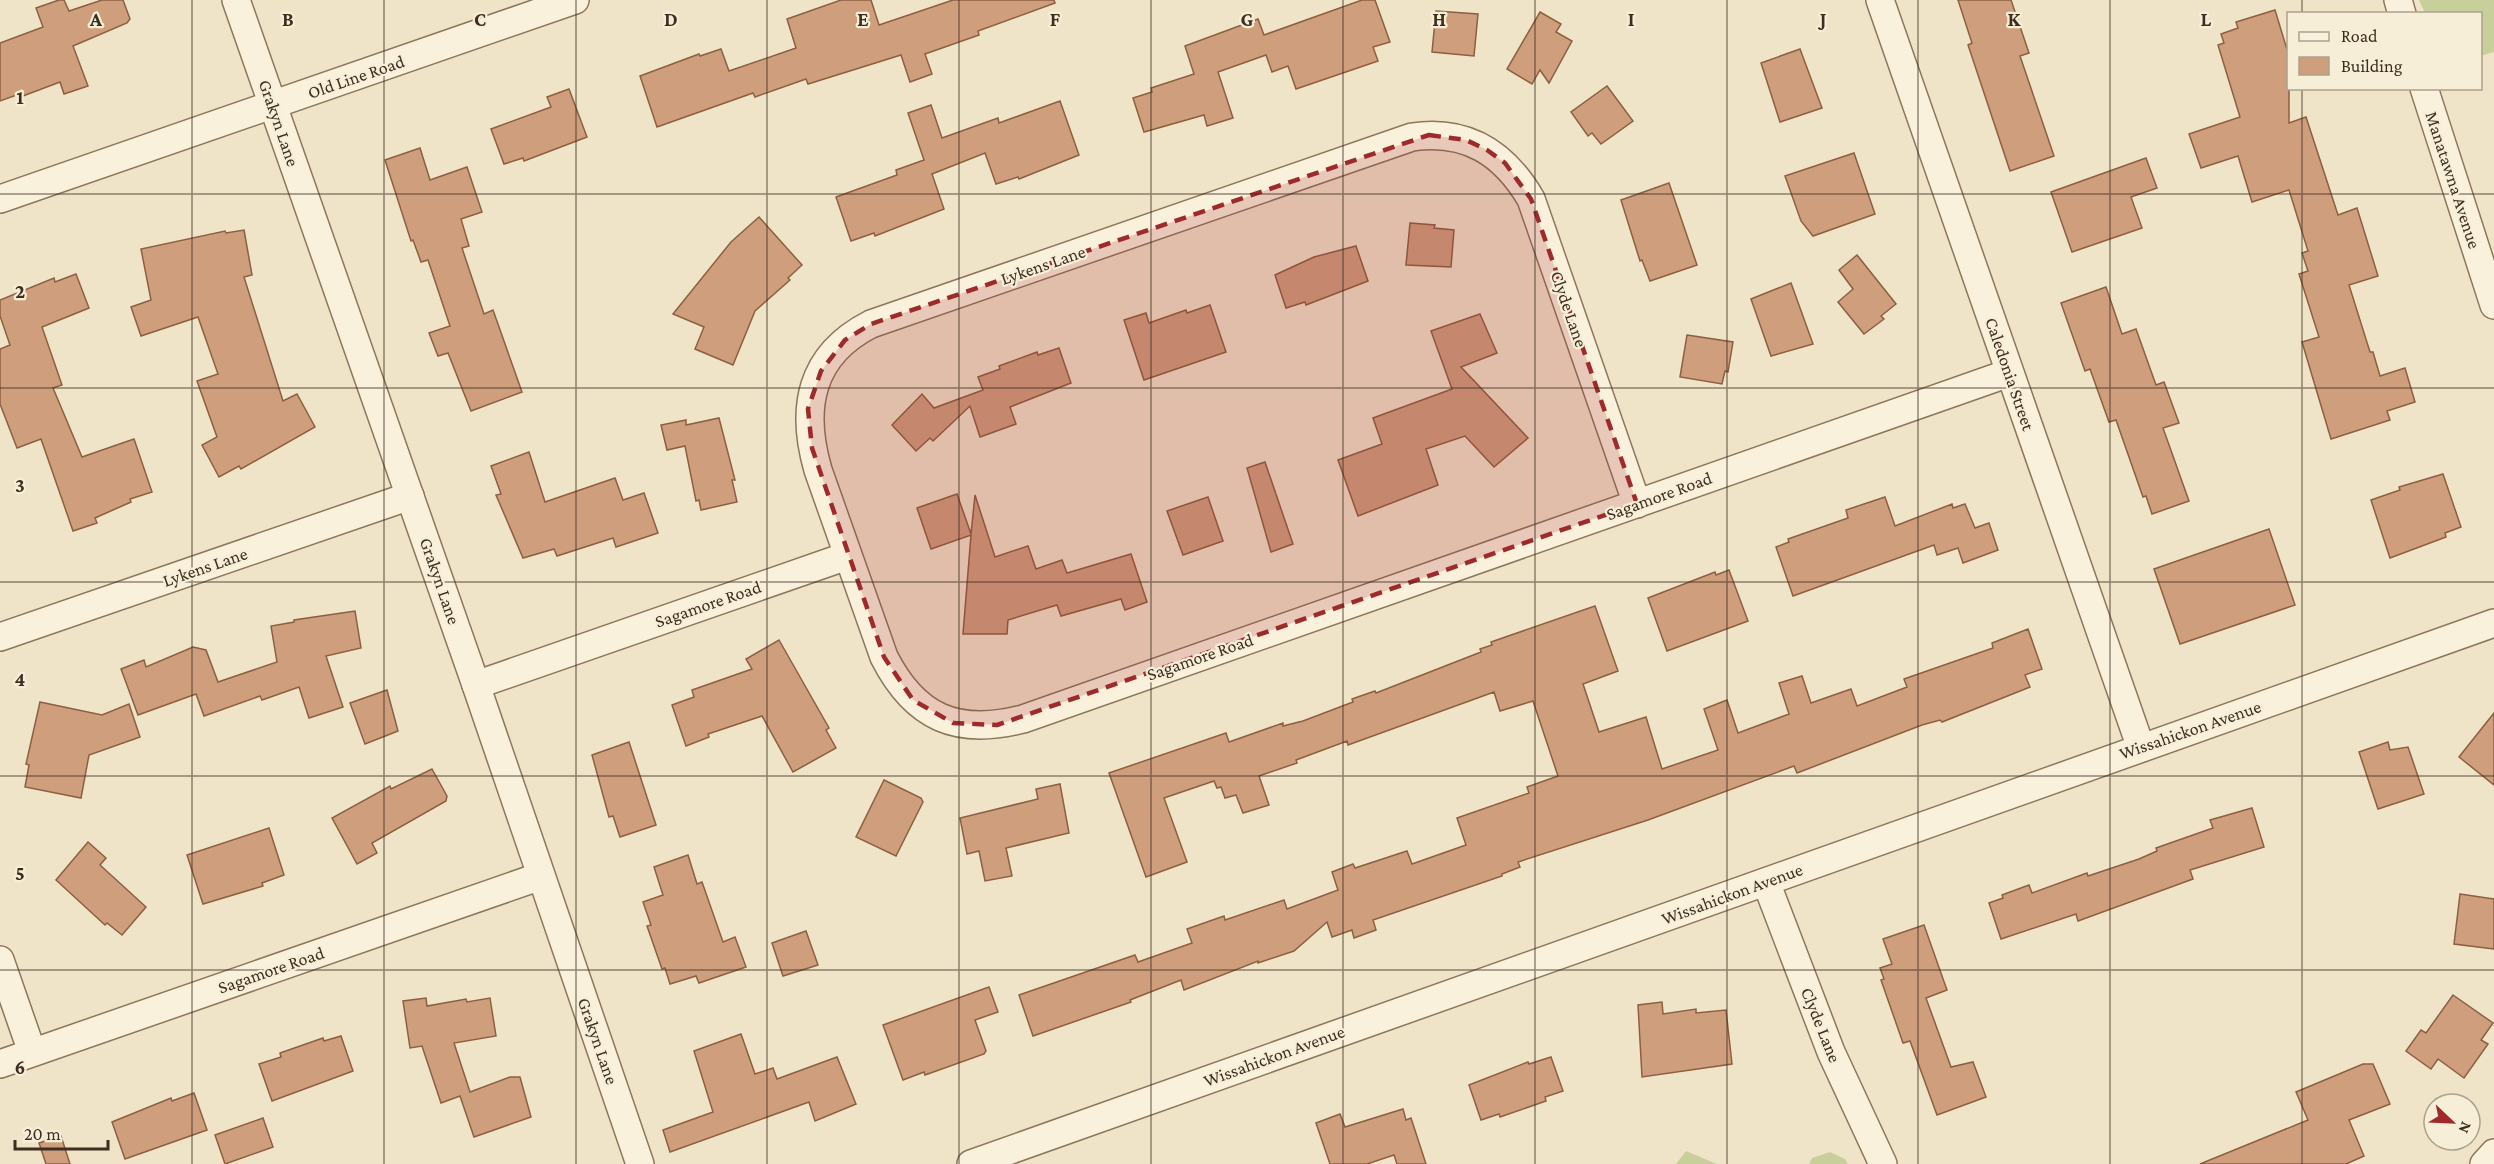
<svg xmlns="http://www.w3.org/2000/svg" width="2494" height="1164" font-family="'Crimson Pro',serif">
<rect width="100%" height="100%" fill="#f0e4c8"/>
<g fill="#c9cf9b">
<polygon points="2419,0 2494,0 2494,52 2481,56 2480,14 2425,13"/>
<polygon points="1686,1151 1717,1164 1676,1164"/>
<polygon points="1830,1152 1845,1159 1848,1164 1809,1164 1812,1158"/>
</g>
<g fill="#cf9f7d" stroke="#8d5f41" stroke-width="1.5">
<polygon points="59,0 64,0 69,11 102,0 123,0 130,19 127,23 73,46 88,86 64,94 60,82 23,96 22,93 0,101 0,43 43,27 36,8"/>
<polygon points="841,0 871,0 879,25 953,0 1054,0 1055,3 978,31 979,35 925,54 932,74 910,82 901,55 808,84 806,79 755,97 753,93 657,127 640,76 699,54 700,56 721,49 729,71 796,48 787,19"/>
<polygon points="1362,0 1375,0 1390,42 1373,47 1378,61 1296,89 1288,66 1272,72 1266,55 1218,72 1233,118 1207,126 1204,115 1144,132 1133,98 1152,92 1151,88 1194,74 1185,46 1258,19 1264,35"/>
<polygon points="1958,0 2011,0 2029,53 2020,56 2054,156 2010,171 1968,45 1972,43"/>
<polygon points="2275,10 2289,56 2289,123 2306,117 2338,215 2357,208 2378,276 2349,285 2370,352 2373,352 2380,376 2405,368 2415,402 2387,411 2390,420 2331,439 2302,342 2319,337 2299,274 2308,271 2302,253 2308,251 2289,190 2252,202 2238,156 2201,168 2189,134 2240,117 2218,45 2224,43 2221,34 2238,28 2236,22"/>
<polygon points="1436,11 1478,14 1474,56 1432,52"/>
<polygon points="1540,12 1561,24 1556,32 1572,41 1549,83 1540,70 1532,84 1507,69"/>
<polygon points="1800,49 1822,108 1780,122 1761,63"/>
<polygon points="1607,86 1633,121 1601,144 1592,133 1588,136 1571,112"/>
<polygon points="569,89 587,137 524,161 523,158 504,164 491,129 551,107 547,97"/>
<polygon points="1060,101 1079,155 1019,179 1018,177 996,184 985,153 932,174 944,209 875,236 874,233 851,241 836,197 897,175 896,170 924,160 908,113 931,105 942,138 998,118 999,123"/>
<polygon points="420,148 430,180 467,167 482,212 461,219 469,246 462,248 484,314 493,310 522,392 471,411 448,353 438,356 429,333 450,326 428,260 421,262 413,240 411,241 385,160"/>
<polygon points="1854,153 1875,214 1813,236 1801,221 1785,176"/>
<polygon points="2146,158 2157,188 2131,197 2142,228 2072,252 2051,192"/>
<polygon points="1669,183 1697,265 1650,281 1642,260 1640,261 1621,200"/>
<polygon points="759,217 802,265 788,278 790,280 755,311 733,365 695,349 704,327 673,314 731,242"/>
<polygon points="1410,223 1435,225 1434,228 1454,230 1451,267 1406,265"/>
<polygon points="244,230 252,275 244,277 283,401 297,394 315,427 241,469 239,466 219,477 202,445 217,437 197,381 218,374 198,317 141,336 131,307 151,300 141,249 225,231 226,233"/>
<polygon points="1356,246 1368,281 1306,305 1305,302 1286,308 1275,275 1314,257"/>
<polygon points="1857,255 1896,304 1881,316 1884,319 1864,334 1838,302 1853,289 1839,270"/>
<polygon points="76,274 89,308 42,327 62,385 53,388 82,457 134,439 152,492 130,499 131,502 95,518 97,523 73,531 41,439 17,448 0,404 0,349 10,345 0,316 0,300 54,278 55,282"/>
<polygon points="1791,283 1813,344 1771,356 1751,299"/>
<polygon points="2106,287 2122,334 2136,329 2156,385 2164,382 2179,423 2163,428 2189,501 2152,514 2146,496 2143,497 2116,420 2109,422 2090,369 2085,371 2061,303"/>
<polygon points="1210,305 1226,352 1144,380 1124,320 1146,313 1149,323 1186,310 1187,313"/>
<polygon points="1480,314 1497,353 1461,367 1528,438 1494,467 1465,436 1426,449 1438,485 1358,516 1338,460 1382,444 1373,418 1452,389 1431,331"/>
<polygon points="1687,335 1733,342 1728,372 1725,371 1722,384 1680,377"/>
<polygon points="1059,348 1071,383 1010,407 1016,424 980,437 970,406 933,441 930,438 916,451 892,425 922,394 934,408 983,390 978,377 1000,369 999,366 1037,352 1038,355"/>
<polygon points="719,418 735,480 732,480 737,502 701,510 699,500 696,501 685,446 667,450 661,425 686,420 686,425"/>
<polygon points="529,452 545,502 615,478 623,500 644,493 658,533 616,547 613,538 557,556 554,549 523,558 496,495 501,494 491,466"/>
<polygon points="1265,462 1293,544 1271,552 1247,468"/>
<polygon points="2443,474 2461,527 2445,533 2446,537 2390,558 2371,500 2400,490 2399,487"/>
<polygon points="957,494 971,534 975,495 995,557 1028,546 1036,569 1062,560 1067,573 1131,554 1147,602 1125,610 1121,599 1061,616 1057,605 1008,620 1007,634 963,634 971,535 931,549 917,508"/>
<polygon points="1208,497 1223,541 1183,555 1167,511"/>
<polygon points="1885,497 1895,526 1952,504 1953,508 1965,504 1975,528 1989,523 1998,550 1963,563 1958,548 1937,555 1934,545 1793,596 1776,547 1789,542 1788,539 1848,518 1846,510"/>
<polygon points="2269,529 2295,605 2180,644 2154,569"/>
<polygon points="1729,570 1748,621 1667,651 1648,598 1715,572 1716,575"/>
<polygon points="1595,606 1618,671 1583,684 1599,732 1646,717 1662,769 1718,750 1704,709 1727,700 1738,733 1789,714 1779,683 1802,676 1811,703 1851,689 1857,706 1907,687 1904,679 1993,648 1992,643 2028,629 2042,669 2025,675 2030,687 2010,695 1942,722 1940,720 1922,725 1797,773 1794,766 1648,820 1518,862 1520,867 1502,874 1502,876 1373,920 1376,930 1354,938 1352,930 1332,937 1327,922 1294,951 1258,963 1258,961 1184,990 1181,980 1130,1000 1131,1002 1033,1036 1019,995 1135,955 1138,962 1192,943 1187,929 1224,916 1225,920 1284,900 1287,909 1338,890 1332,872 1353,864 1355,868 1407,851 1412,864 1466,845 1457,818 1529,793 1527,787 1558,776 1533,701 1500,711 1494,692 1348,745 1347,741 1296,760 1297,763 1259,776 1269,805 1243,813 1236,795 1225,798 1221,787 1217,788 1214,781 1164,798 1187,862 1146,877 1109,773 1226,733 1229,742 1283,723 1283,726 1303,721 1353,702 1352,699 1375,691 1376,693 1481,652 1480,649 1492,645 1491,642"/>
<polygon points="355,611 361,648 326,656 343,707 309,718 299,687 262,700 260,696 204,716 196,694 138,715 121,669 144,660 146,667 193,647 206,650 218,682 277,662 271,626 294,622 294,620"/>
<polygon points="779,640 829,728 826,730 836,748 793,772 762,716 708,734 709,737 686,746 672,705 694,697 692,690 752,669 746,659"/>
<polygon points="387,690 398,731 365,744 350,703"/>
<polygon points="40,702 102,715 129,704 140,737 89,755 81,798 25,787 29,765 26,764"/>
<polygon points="2494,713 2494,785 2459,757"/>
<polygon points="629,742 656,825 620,837 613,816 609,817 592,755"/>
<polygon points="2388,742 2390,750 2408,747 2424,794 2378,809 2359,752"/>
<polygon points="432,769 447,796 446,801 372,843 377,853 357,864 332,818 390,786 391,789"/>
<polygon points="884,780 921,798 923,802 896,856 856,837"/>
<polygon points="1060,784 1069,833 1006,848 1012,876 985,881 979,851 967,854 960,818 1038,799 1036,789"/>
<polygon points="2252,808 2264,847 2190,870 2193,879 2078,921 2076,914 2001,939 1989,903 2003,898 2002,895 2029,885 2032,893 2087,873 2088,876 2139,859 2157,851 2156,848 2213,828 2210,820"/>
<polygon points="269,828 284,875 262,883 263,886 203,904 187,855"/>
<polygon points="88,842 106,858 100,865 146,907 122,935 107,923 105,925 56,880"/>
<polygon points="688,855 697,884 702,882 723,942 735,937 746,967 699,983 696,976 670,984 665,968 662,969 647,926 651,925 643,902 663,895 654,867"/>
<polygon points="2460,894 2494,899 2494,949 2454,944"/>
<polygon points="1924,925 1947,990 1926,998 1951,1067 1973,1062 1986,1097 1937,1115 1910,1041 1903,1043 1881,980 1884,979 1880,968 1892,964 1883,939"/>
<polygon points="806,931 818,965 783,976 772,943"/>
<polygon points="989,987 998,1012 975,1020 986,1051 984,1054 925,1075 924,1072 903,1080 883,1025"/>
<polygon points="2453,995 2493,1023 2481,1040 2488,1044 2464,1078 2438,1059 2431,1069 2406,1051 2421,1030 2426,1033"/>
<polygon points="426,998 427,1006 466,999 467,1002 490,998 496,1036 454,1043 470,1092 510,1077 520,1077 531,1117 474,1137 460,1096 441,1103 422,1046 410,1048 403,1001"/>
<polygon points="1662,1002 1663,1014 1696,1009 1696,1013 1726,1010 1732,1064 1642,1077 1638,1005"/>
<polygon points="741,1034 755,1074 773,1068 777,1079 837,1057 856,1104 815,1121 809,1102 670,1152 663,1130 713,1112 694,1051"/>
<polygon points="341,1036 353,1071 272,1101 259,1064 281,1057 280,1053 323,1038 324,1041"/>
<polygon points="1551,1057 1563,1091 1545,1097 1546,1101 1500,1117 1499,1114 1481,1120 1469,1085 1528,1062 1529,1064"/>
<polygon points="2363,1064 2373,1064 2390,1104 2349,1120 2364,1156 2346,1164 2200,1164 2308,1120 2296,1092"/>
<polygon points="194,1093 207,1130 125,1159 112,1122 171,1098 172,1101"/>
<polygon points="1403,1109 1406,1120 1411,1118 1426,1164 1397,1164 1394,1155 1367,1164 1330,1164 1316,1123 1340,1114 1345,1127"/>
<polygon points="263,1118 273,1147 225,1164 215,1135"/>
<polygon points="61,1136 70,1164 46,1164 39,1143"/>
</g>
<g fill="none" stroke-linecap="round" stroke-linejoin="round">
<g stroke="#8d765c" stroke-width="30">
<g id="minor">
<polyline points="236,0 476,685 640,1164"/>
<polyline points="1880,0 2141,748"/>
<polyline points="2398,0 2402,14"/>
<polyline points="2424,88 2494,305"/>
<polyline points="0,199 575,0"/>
<path d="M1637,504L1531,199C1504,153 1467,129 1412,137L871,324C810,355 800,408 818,470L884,657C915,718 957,736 1023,719L2009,373"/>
<polyline points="0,637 410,496"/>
<polyline points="476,685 847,556"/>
<polyline points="1766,882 1831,1052 1883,1164"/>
<polyline points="0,960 32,1052"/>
<polyline points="0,1064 541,876"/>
<polyline points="971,1164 2494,623"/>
<polyline points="2484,1164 2494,1153"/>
</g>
</g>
<use href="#minor" stroke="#faf1dc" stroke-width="27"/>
</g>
<path fill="#9e2a2b" fill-opacity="0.2" stroke="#9e2a2b" stroke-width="4.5" stroke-dasharray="12 8" stroke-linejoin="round" d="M1429,135L1466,140L1487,150L1505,163L1531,199L1637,504L997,725L953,723L913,700L884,657L812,448L808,409L821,371L845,340L871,324Z"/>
<path fill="none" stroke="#3d2e20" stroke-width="1.5" stroke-opacity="0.55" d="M192,0V1164M384,0V1164M576,0V1164M767,0V1164M959,0V1164M1151,0V1164M1343,0V1164M1535,0V1164M1727,0V1164M1918,0V1164M2110,0V1164M2302,0V14M2302,88V1164M0,194H2494M0,388H2494M0,582H2494M0,776H2494M0,970H2494"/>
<g text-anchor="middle" stroke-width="4.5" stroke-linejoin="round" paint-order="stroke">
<g font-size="18" fill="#3d2e20" stroke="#f7eed8">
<text transform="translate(356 77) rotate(-19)" y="6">Old Line Road</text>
<text transform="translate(279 123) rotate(71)" y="6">Grakyn Lane</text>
<text transform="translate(2453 180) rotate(72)" y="6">Manatawna Avenue</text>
<text transform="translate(1043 265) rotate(-19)" y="6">Lykens Lane</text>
<text transform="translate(1569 309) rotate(71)" y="6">Clyde Lane</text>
<text transform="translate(2010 374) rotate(71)" y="6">Caledonia Street</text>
<text transform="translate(1659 496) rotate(-20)" y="6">Sagamore Road</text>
<text transform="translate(205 567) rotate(-19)" y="6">Lykens Lane</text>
<text transform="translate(440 581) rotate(71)" y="6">Grakyn Lane</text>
<text transform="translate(708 604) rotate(-19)" y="6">Sagamore Road</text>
<text transform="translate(1200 657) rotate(-19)" y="6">Sagamore Road</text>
<text transform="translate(2190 730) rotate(-19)" y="6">Wissahickon Avenue</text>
<text transform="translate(1732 894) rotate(-20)" y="6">Wissahickon Avenue</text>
<text transform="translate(271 970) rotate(-19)" y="6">Sagamore Road</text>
<text transform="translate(1821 1025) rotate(68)" y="6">Clyde Lane</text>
<text transform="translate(598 1041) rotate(71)" y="6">Grakyn Lane</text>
<text transform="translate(1274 1056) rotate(-20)" y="6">Wissahickon Avenue</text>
</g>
</g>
<g font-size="20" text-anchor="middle" font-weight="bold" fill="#3d2e20" stroke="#f7eed8" stroke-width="4.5" stroke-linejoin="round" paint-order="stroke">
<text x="96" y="26">A</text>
<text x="288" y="26">B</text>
<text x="480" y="26">C</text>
<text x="671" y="26">D</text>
<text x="863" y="26">E</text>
<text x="1055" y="26">F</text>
<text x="1247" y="26">G</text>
<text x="1439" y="26">H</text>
<text x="1631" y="26">I</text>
<text x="1823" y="26">J</text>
<text x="2014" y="26">K</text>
<text x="2206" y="26">L</text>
<text x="20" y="104">1</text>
<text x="20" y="298">2</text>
<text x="20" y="492">3</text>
<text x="20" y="686">4</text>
<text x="20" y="880">5</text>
<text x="20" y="1074">6</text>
</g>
<rect x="2287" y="12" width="195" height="78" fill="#f7eed8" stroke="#ada18e" stroke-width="1.5"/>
<rect x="2299" y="32" width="30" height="9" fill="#faf1dc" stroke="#ada18e" stroke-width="1.5"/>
<text x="2341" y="42" font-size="18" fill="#3d2e20">Road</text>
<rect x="2299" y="57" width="30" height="18" fill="#cf9f7d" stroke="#ada18e" stroke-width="1.5"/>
<text x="2341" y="72" font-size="18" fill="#3d2e20">Building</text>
<g transform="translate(2452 1122) rotate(113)"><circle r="28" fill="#f7eed8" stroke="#ada18e" stroke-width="1.5"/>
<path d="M0-4.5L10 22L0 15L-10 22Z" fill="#9e2a2b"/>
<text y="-9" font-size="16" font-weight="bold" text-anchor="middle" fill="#3d2e20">N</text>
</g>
<path d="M15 1140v9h93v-9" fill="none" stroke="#3d2e20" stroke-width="3"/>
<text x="24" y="1140" font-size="18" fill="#3d2e20" stroke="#f7eed8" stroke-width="4.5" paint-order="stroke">20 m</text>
</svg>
